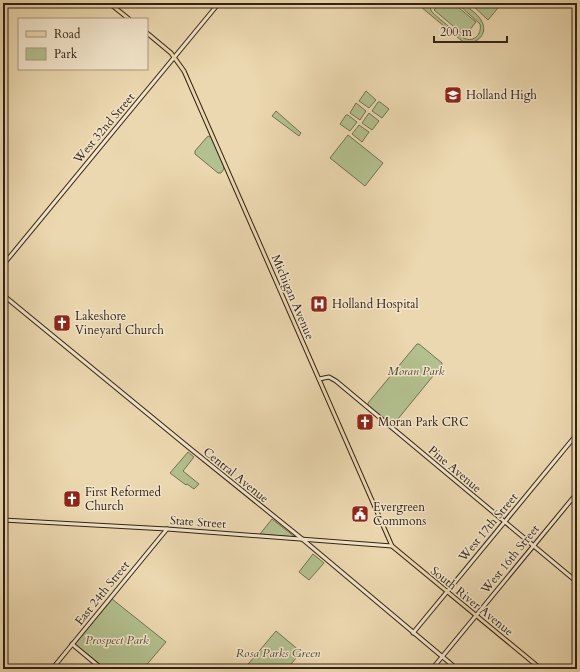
<svg xmlns="http://www.w3.org/2000/svg" width="580" height="672" font-family="Cardo,serif">
<rect width="100%" height="100%" fill="#ecd8b0"/>
<filter id="stains"><feTurbulence type="fractalNoise" baseFrequency=".005" numOctaves="4"/><feColorMatrix values="0 0 0 0 .2 0 0 0 0 .09 0 0 0 0 .02 0 0 0 .5 -.17"/></filter>
<radialGradient id="worn" r=".72"><stop offset=".6" stop-color="#630" stop-opacity="0"/><stop offset="1" stop-color="#630" stop-opacity=".3"/></radialGradient>
<g fill="#b3c08f" stroke="#727152">
<path d="M427,3H430C430,6 430,9 432,12C436,16 462,38 466,39C476,42 482,32 480,24L457,3H462C468,8 477,13 481,20C490,34 475,47 462,41L421,7L423,4L425,5Z"/>
<polygon points="440,3 453,3 476,22 465,36 434,10"/>
<polygon points="470,3 502,3 488,20"/>
<polygon points="366,91 376,100 369,108 359,101"/>
<polygon points="378,102 380,102 389,109 382,118 372,111"/>
<polygon points="356,103 366,111 360,120 350,113"/>
<polygon points="276,111 301,133 299,136 272,116"/>
<polygon points="369,113 379,121 372,130 362,123"/>
<polygon points="346,115 348,115 357,122 350,131 340,124"/>
<polygon points="359,125 369,132 362,142 352,134"/>
<polygon points="348,135 383,163 365,186 330,158"/>
<polygon points="209,136 212,138 224,166 224,169 221,173 218,173 195,154 195,151 207,137"/>
<polygon points="417,344 419,344 442,363 442,365 393,425 391,425 368,406 368,403"/>
<polygon points="188,452 194,457 183,471 199,484 194,489 187,484 186,485 170,473"/>
<polygon points="272,519 295,537 260,534"/>
<polygon points="313,554 324,563 309,580 299,572"/>
<polygon points="112,599 166,642 143,669 106,669 75,644"/>
<polygon points="276,631 301,652 287,669 244,669"/>
</g>
<g fill="none" stroke-linecap="round" stroke-linejoin="round">
<g stroke="#322214" stroke-width="5">
<g id="secondary">
<polyline points="576,3 577,3"/>
<polyline points="3,265 219,3"/>
<polyline points="3,295 187,446 301,538 457,669"/>
<polyline points="319,379 329,377 336,381 577,582"/>
<polyline points="3,520 167,529 392,546"/>
<polyline points="413,633 577,434"/>
<polyline points="72,644 102,669"/>
<polyline points="52,669 167,529"/>
<polyline points="432,669 577,493"/>
</g>
</g>
<g stroke="#322214" stroke-width="5">
<g id="primary">
<polyline points="109,3 129,19"/>
<polyline points="147,33 171,53 184,71 392,546 541,669"/>
</g>
</g>
<use href="#secondary" stroke="#f3e6cc" stroke-width="3"/>
<use href="#primary" stroke="#ecd8b0" stroke-width="3"/>
</g>
<defs>
<g id="school-square" transform="scale(0.9)"><rect x="-9" y="-9" width="18" height="18" rx="4" fill="#8f2418" stroke="#f3e6cc"/><path d="M0-5L7-2L0 1L-7-2ZM-4 1L0 2.5L4 1V4Q0 6-4 4Z" fill="#fff"/></g>
<g id="hospital-square" transform="scale(0.9)"><rect x="-9" y="-9" width="18" height="18" rx="4" fill="#8f2418" stroke="#f3e6cc"/><path d="M-5-5h3v3.5h4V-5h3V5h-3V1.5h-4V5h-3Z" fill="#fff"/></g>
<g id="church-square" transform="scale(0.9)"><rect x="-9" y="-9" width="18" height="18" rx="4" fill="#8f2418" stroke="#f3e6cc"/><path d="M-1.2-6h2.4v3.5h3.3v2.4h-3.3V6h-2.4V-.1h-3.3v-2.4h3.3Z" fill="#fff"/></g>
<g id="civic-square" transform="scale(0.9)"><rect x="-9" y="-9" width="18" height="18" rx="4" fill="#8f2418" stroke="#f3e6cc"/><path d="M-.6-6.5H3V-4.5H.6V-3L4-1V1h2V6H-6V1h2V-1L-.6-3ZM-1.2 2.5V6h2.4V2.5Z" fill="#fff"/></g>
</defs>
<g fill-rule="evenodd">
<use href="#school-square" x="453" y="95"/>
<use href="#hospital-square" x="319" y="304"/>
<use href="#church-square" x="62" y="323"/>
<use href="#church-square" x="365" y="422"/>
<use href="#church-square" x="72" y="499"/>
<use href="#civic-square" x="360" y="514"/>
</g>
<g text-anchor="middle" stroke-width="3" stroke-linejoin="round" paint-order="stroke">
<g font-size="12" fill="#322214" stroke="#f3e6cc" text-anchor="start">
<text x="466" y="99">Holland High</text>
<text x="332" y="308">Holland Hospital</text>
<text x="75" y="320">Lakeshore<tspan x="75" dy="14">Vineyard Church</tspan></text>
<text x="378" y="426">Moran Park CRC</text>
<text x="85" y="496">First Reformed<tspan x="85" dy="14">Church</tspan></text>
<text x="373" y="511">Evergreen<tspan x="373" dy="14">Commons</tspan></text>
</g>
<g font-size="12" fill="#322214" stroke="#f3e6cc">
<text transform="translate(104 128) rotate(-50)" y="4">West 32nd Street</text>
<text transform="translate(293 297) rotate(67)" y="4">Michigan Avenue</text>
<text transform="translate(455 469) rotate(40)" y="4">Pine Avenue</text>
<text transform="translate(236 475) rotate(39)" y="4">Central Avenue</text>
<text transform="translate(198 522) rotate(4)" y="4">State Street</text>
<text transform="translate(488 527) rotate(-50)" y="4">West 17th Street</text>
<text transform="translate(510 559) rotate(-51)" y="4">West 16th Street</text>
<text transform="translate(102 593) rotate(-51)" y="4">East 24th Street</text>
<text transform="translate(472 601) rotate(39)" y="4">South River Avenue</text>
</g>
<g font-size="12" font-style="italic" fill="#524a33" stroke="#f3e6cc">
<text x="416" y="375">Moran Park</text>
<text x="117" y="644">Prospect Park</text>
<text x="278" y="657">Rosa Parks Green</text>
</g>
</g>
<rect width="580" height="672" fill="none" stroke="#ecd8b0" stroke-width="16"/>
<rect x="4" y="4" width="572" height="664" fill="none" stroke="#322214" stroke-width="2"/>
<rect x="8" y="8" width="564" height="656" fill="none" stroke="#322214"/>
<rect x="18" y="18" width="130" height="52" fill="#f3e6cc" stroke="#a69882"/>
<rect x="26" y="31" width="20" height="6" fill="#ecd8b0" stroke="#a69882"/>
<text x="54" y="38" font-size="12" fill="#322214">Road</text>
<rect x="26" y="48" width="20" height="12" fill="#b3c08f" stroke="#a69882"/>
<text x="54" y="58" font-size="12" fill="#322214">Park</text>
<path d="M434 36v6h73v-6" fill="none" stroke="#322214" stroke-width="2"/>
<text x="440" y="36" font-size="12" fill="#322214" stroke="#f3e6cc" stroke-width="3" paint-order="stroke">200 m</text>
<rect width="100%" height="100%" filter="url(#stains)"/>
<rect width="100%" height="100%" fill="url(#worn)"/>
</svg>
